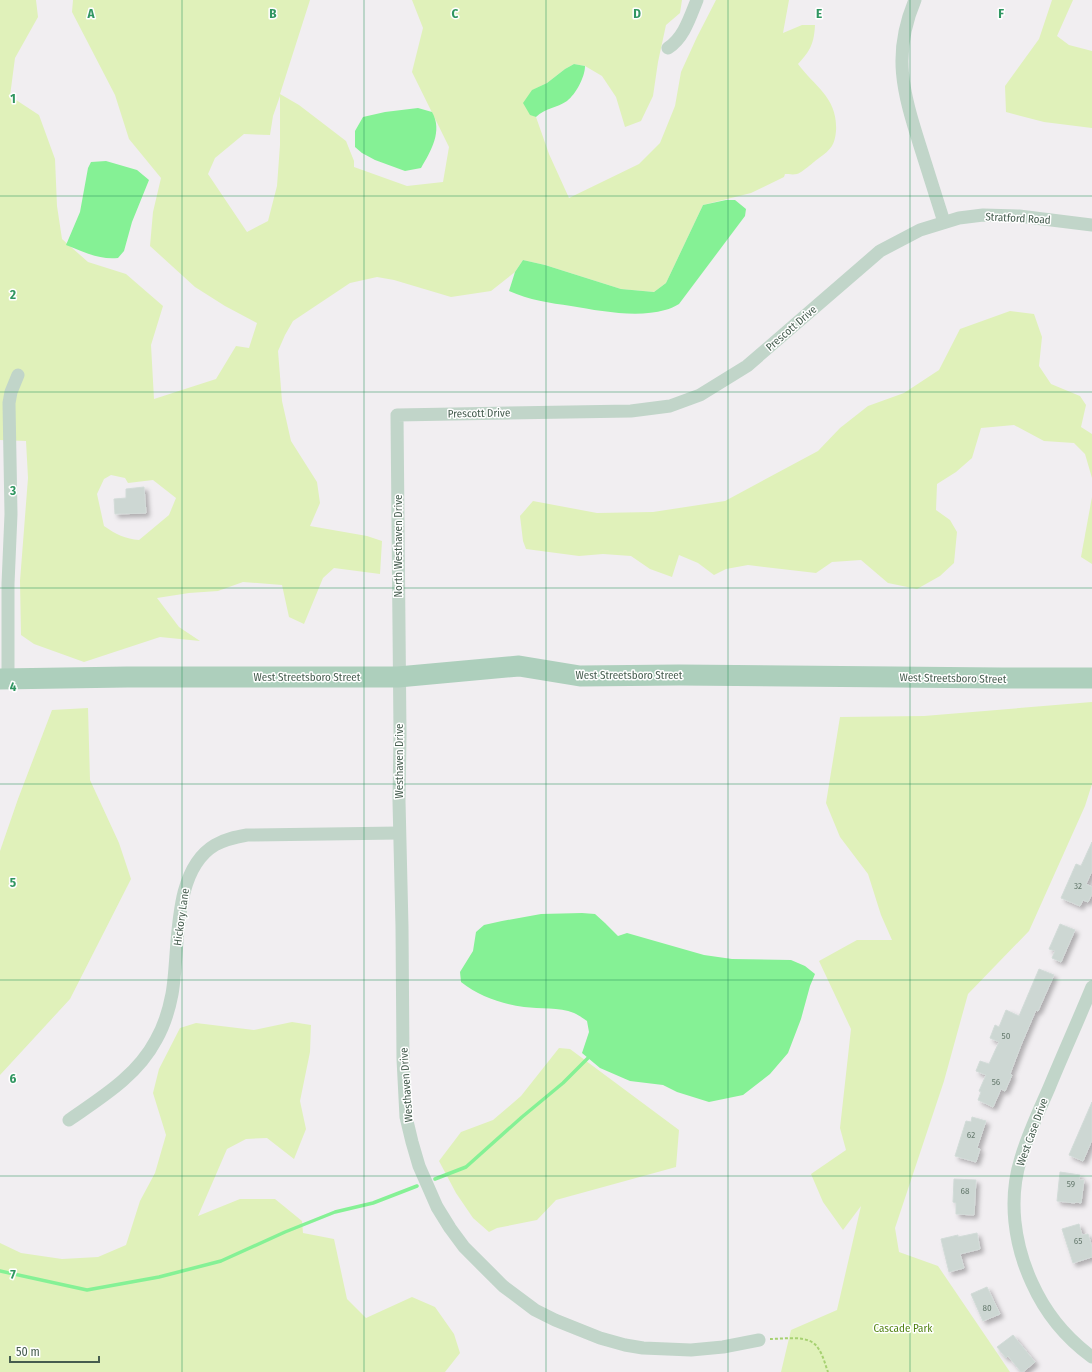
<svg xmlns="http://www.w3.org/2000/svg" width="1092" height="1372" font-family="'Fira Sans Condensed',sans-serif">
<defs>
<filter id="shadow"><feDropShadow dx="3.5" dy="3.5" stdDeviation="2" flood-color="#0004"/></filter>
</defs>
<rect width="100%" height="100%" fill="#f1eef1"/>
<g fill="#e0f1ba" fill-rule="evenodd">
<path d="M0,0H36L38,17L15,58L10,96L39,115L55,159L57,206L62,239L88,262L126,274L163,306L151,345L154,399L216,379L236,346L249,348L257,323L225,306L195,287L150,246L153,212L161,178L129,139L115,95L72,12L73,0H310L280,94L299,105L346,141L354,161V167L407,186L443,182L449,147L412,72L423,28L412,0H682L680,13L666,25L658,62L653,96L641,121L625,127L616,97L602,76L585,66L574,64L565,69L547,83L533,90L530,114L536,117L549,154L569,198L639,164L660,143L675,106L681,72L697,37L716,0H789L783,33L802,25H815C814,43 811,50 798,64C815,87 838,98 836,131C835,144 831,150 819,158C815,161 800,174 797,174C793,175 788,174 785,174L784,177L751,193L703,205L666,283L654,292L621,289L545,265L523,260L515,272L491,291L451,297L394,280L377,277L350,283L293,321L285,335L278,351L282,401L291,441L317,482L320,503L310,526L367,536L382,541L380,574L334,568L323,578L304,624L289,617L282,585L243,582L218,591L189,593L157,598L179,627L200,641L160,637L84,662L34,644L21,635L20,581L28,478L26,441L0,440ZM280,96V145L277,186L268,221L247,232L208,174L215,158L244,134L270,135L273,116ZM111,475L125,478L128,483L153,480L176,498L169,515L139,540C126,539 115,534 104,526L97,494L104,479Z"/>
<polygon points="1052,0 1073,0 1057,36 1069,45 1092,51 1092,128 1044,122 1006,112 1005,86 1039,39"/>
<polygon points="1010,311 1034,314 1042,337 1039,366 1051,384 1080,396 1086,405 1081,427 1092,434 1092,478 1085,454 1074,443 1044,441 1014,425 981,428 972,458 956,472 937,484 936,510 950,520 957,532 954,563 940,576 917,589 888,583 861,560 832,562 816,573 748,565 726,569 714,575 698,563 679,555 672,577 650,569 631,556 603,554 579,556 526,549 523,541 520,516 533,501 597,513 653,512 725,501 818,451 840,428 868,406 904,393 939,370 960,329"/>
<polygon points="1092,497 1092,564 1081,557"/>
<polygon points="1092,702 1092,784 1085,806 1029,931 968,994 944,1081 895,1228 899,1252 938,1266 1010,1372 781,1372 791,1330 837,1310 861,1206 843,1230 823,1202 811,1174 846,1150 840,1128 851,1029 819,961 857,940 892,940 881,915 868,874 840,837 826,803 840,717 924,716"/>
<polygon points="88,708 90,780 119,843 131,879 70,999 0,1075 0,851 18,799 52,710"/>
<polygon points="292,1022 311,1025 310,1052 300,1101 306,1129 294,1159 267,1138 246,1139 227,1149 198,1216 240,1199 275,1199 302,1221 303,1233 334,1239 347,1299 366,1318 412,1297 435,1307 454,1334 460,1353 445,1372 0,1372 0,1243 21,1253 62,1259 98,1257 126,1245 140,1201 155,1173 166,1135 153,1093 159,1069 180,1028 196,1023 254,1030"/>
<polygon points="559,1048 570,1049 679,1130 676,1167 556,1200 537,1220 497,1228 489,1232 473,1218 456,1193 439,1161 461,1132 493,1120 521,1096"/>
</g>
<g fill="#85f195">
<path d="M574,64L585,66C585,77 576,94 567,101C557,108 545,108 536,117L530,115L523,103L532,90L547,83L565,69Z"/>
<path d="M418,108L432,112C443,131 431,151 421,168L405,171L375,160L362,153L355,147V131L363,117L385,112Z"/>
<path d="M106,161L137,170L149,180L132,222L124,251L118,258C99,260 84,252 66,245L80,212L88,168L91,162Z"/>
<path d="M726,200H735L746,209L745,216L679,304C675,306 670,309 665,310C637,318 600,311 571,306C550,303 529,300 509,291L515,272L523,260L545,265L621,289L654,292L666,283L703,205Z"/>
<path d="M582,913L595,914L605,923L618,936L627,933L704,955L732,959L791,960L805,966L815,974L810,986L801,1019L788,1053L770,1074L743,1095L709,1102L677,1092L663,1085L630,1081L600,1068L582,1053L589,1032L587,1021C583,1018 578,1015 574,1013C559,1007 540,1009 524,1007C501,1004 479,996 461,982L460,972L473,951L476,932L484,925L502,921L541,914Z"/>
</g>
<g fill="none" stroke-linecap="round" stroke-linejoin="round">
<g stroke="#85f195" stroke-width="3.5">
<polyline points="435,1179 466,1167 522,1117 563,1083 588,1058"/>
<polyline points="0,1271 87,1290 159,1277 221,1261 285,1232 335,1212 373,1203 417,1186"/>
</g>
</g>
<g fill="#cdd7d3" stroke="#d2dbd8" filter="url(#shadow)">
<polygon points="144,487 146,513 115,514 114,499 126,498 126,489"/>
<polygon points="1092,842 1092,871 1086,884 1092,887 1092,894 1088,902 1083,900 1080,906 1061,898 1076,864 1081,866"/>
<polygon points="1060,924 1075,930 1061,962 1052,958 1055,951 1049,949"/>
<polygon points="1039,969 1054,975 1038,1011 1036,1010 1021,1045 1010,1074 1012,1075 1005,1091 1001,1089 993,1107 978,1100 981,1092 979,1091 986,1075 976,1071 980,1061 989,1064 999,1042 990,1038 995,1025 999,1027 1006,1010 1019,1016"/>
<polygon points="1092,1102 1092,1140 1083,1161 1069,1155"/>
<polygon points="972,1117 986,1121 977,1148 980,1149 976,1162 955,1156 966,1121 971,1122"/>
<polygon points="1060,1172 1080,1175 1079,1180 1084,1180 1081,1203 1076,1202 1075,1203 1057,1201"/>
<polygon points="954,1179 976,1180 974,1215 956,1214 956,1203 953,1202"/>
<polygon points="1079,1224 1082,1235 1088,1234 1092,1247 1092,1257 1073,1263 1062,1229"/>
<polygon points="977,1233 980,1249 960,1254 964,1268 949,1272 941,1239 958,1235 958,1237"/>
<polygon points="987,1287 1000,1314 983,1321 971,1294"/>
<polygon points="1013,1335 1035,1362 1023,1372 1021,1372 1008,1356 1006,1358 997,1347"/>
</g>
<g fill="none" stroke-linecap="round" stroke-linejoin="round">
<path stroke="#a6d171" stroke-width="2" stroke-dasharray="3 2" stroke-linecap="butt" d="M770,1339C784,1339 810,1334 818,1348C823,1355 825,1364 828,1372"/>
<g stroke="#c1d5c9" stroke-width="13">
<path d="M915,0C892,54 903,92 920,146C928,171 936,197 944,222"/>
<path d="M668,48C684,38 690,17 697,0"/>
<polyline points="8,679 8,584 11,514 9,403 11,392 18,375"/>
<path d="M1092,987C1078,1021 1063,1054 1049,1088C1039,1111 1028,1134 1021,1158C1008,1199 1014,1244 1032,1283C1045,1312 1066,1338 1092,1357"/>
<path d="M69,1120C102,1097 137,1076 156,1040C164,1026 169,1010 172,994C180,950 171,871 215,845C225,839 236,837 247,835L399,833"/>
<polyline points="759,1340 723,1347 691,1350 643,1348 625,1345 600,1338 555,1320 535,1310 503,1286 464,1247 450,1228 437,1207 419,1166 412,1142 406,1117 403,1059 402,927 399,801 400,733 397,415 631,411 670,406 700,395 747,366 880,251 920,230 959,218 983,215 1019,216 1092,225"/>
</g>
<polyline stroke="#adcfbc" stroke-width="21" points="0,679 127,677 398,677 519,666 580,676 679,675 1001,678 1092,678"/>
</g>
<path fill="none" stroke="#309661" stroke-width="1" stroke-opacity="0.55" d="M182,0V1372M364,0V1372M546,0V1372M728,0V1372M910,0V1372M0,196H1092M0,392H1092M0,588H1092M0,784H1092M0,980H1092M0,1176H1092"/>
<g text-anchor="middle" stroke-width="3" stroke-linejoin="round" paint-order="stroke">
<g font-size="9" fill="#687c70">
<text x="1078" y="889">32</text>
<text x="1006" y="1039">50</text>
<text x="996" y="1085">56</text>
<text x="971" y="1138">62</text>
<text x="1071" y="1187">59</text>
<text x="965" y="1194">68</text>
<text x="1078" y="1244">65</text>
<text x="987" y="1311">80</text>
</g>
<g font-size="11" fill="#465d4f" stroke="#fff">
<text transform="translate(1018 218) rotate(3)" y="4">Stratford Road</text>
<text transform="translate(791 328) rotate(-41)" y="4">Prescott Drive</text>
<text transform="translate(479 413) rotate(-1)" y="4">Prescott Drive</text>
<text transform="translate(398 546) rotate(-90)" y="4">North Westhaven Drive</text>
<text x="629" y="679">West Streetsboro Street</text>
<text x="307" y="681">West Streetsboro Street</text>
<text transform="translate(953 678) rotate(1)" y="4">West Streetsboro Street</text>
<text transform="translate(399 761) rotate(-90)" y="4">Westhaven Drive</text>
<text transform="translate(181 917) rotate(-82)" y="4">Hickory Lane</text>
<text transform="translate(406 1085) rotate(-94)" y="4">Westhaven Drive</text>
<text transform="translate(1032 1132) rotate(-70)" y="4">West Case Drive</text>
</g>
<g font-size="11" fill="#528312" stroke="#fff">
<text x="903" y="1332">Cascade Park</text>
</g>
</g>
<g font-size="13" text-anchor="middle" font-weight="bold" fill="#309661" stroke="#fff" stroke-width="3" stroke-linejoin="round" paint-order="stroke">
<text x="91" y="18">A</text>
<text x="273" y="18">B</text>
<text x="455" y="18">C</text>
<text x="637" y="18">D</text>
<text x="819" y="18">E</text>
<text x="1001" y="18">F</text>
<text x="13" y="103">1</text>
<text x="13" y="299">2</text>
<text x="13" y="495">3</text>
<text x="13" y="691">4</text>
<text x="13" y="887">5</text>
<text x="13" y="1083">6</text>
<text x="13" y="1279">7</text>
</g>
<path d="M10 1356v6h89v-6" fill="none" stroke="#465d4f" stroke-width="2"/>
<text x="16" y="1356" font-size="12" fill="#465d4f" stroke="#ffffff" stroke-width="3" paint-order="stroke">50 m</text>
</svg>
